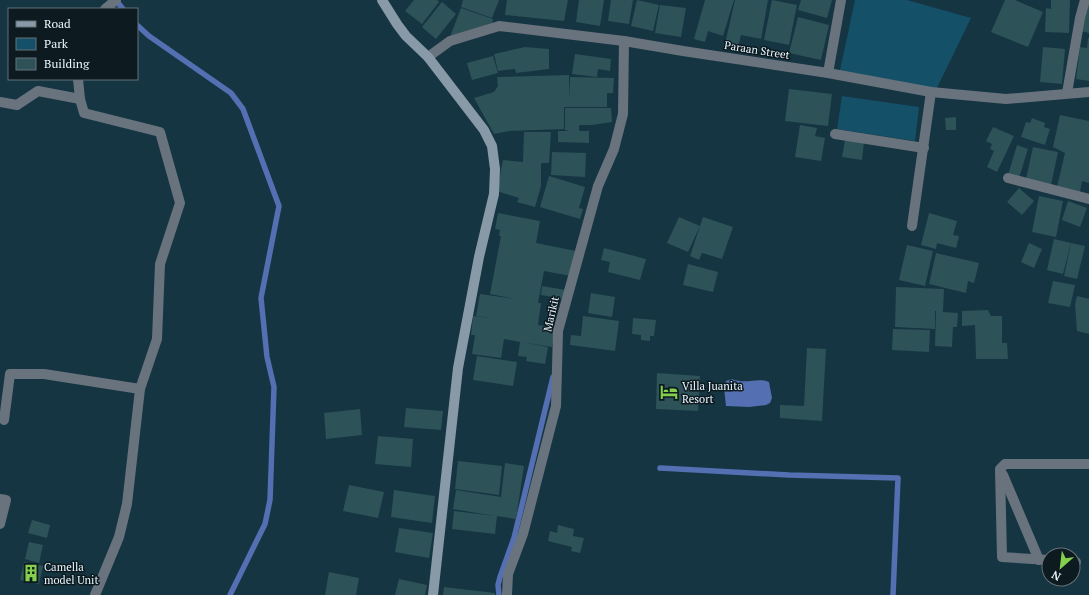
<svg xmlns="http://www.w3.org/2000/svg" width="1089" height="595" font-family="'PT Serif',serif">
<rect width="100%" height="100%" fill="#153542"/>
<g fill="#145068">
<polygon points="855,0 907,0 971,18 934,94 839,75"/>
<polygon points="842,96 919,107 915,141 837,129"/>
</g>
<path fill="#546fb2" d="M732,379C747,385 757,377 769,382L772,398L770,403L766,405L749,407L726,406L724,388L726,381Z"/>
<g fill="none" stroke-linecap="round" stroke-linejoin="round">
<g stroke="#546fb2" stroke-width="5.5">
<polyline points="116,0 123,9"/>
<polyline points="137,25 149,36 231,93 243,109 279,206 261,298 267,357 274,387 270,500 265,524 230,595"/>
<polyline points="660,468 789,475 898,478 893,595"/>
<polyline points="499,595 498,585 500,577 514,538 553,377"/>
</g>
</g>
<g fill="#2d5258">
<polygon points="414,0 437,0 439,2 422,24 405,11"/>
<polygon points="463,0 499,0 492,18 461,7"/>
<polygon points="507,0 568,0 564,21 505,15"/>
<polygon points="579,0 604,0 600,26 576,22"/>
<polygon points="611,0 633,0 629,24 608,21"/>
<polygon points="637,0 659,5 653,31 631,26"/>
<polygon points="705,0 734,0 723,36 708,31 705,42 694,39"/>
<polygon points="735,0 768,0 761,39 741,35 738,47 725,44"/>
<polygon points="772,0 797,5 789,45 764,40"/>
<polygon points="801,0 832,0 827,18 798,10"/>
<polygon points="1005,0 1015,0 1043,12 1028,47 991,32"/>
<polygon points="1051,0 1070,0 1069,33 1045,32 1046,8 1051,9"/>
<polygon points="1089,1 1089,33 1081,31"/>
<polygon points="442,2 456,14 436,39 422,27"/>
<polygon points="660,5 686,8 681,37 655,33"/>
<polygon points="461,8 493,19 492,23 450,37"/>
<polygon points="798,17 829,25 821,60 789,53"/>
<polygon points="1088,38 1089,38 1089,81 1076,79 1080,47 1087,48"/>
<polygon points="525,47 549,49 549,69 516,73 515,69 498,71 494,54"/>
<polygon points="1043,47 1065,49 1062,84 1040,82"/>
<polygon points="575,54 611,59 610,71 598,69 597,77 572,74"/>
<polygon points="493,56 498,73 472,80 467,63"/>
<polygon points="569,75 569,100 570,77 614,78 613,93 607,93 607,107 564,107 564,129 509,131 494,134 474,98 494,92 498,86 497,77"/>
<polygon points="789,89 832,94 828,126 785,121"/>
<polygon points="565,108 611,108 612,122 592,125 579,125 579,131 589,131 589,143 558,142 558,131 569,131 565,130"/>
<polygon points="1060,115 1089,121 1089,183 1082,181 1080,192 1057,187 1065,153 1053,147"/>
<polygon points="956,117 956,130 946,130 945,118"/>
<polygon points="1032,118 1045,123 1044,127 1050,129 1045,145 1021,137 1026,122 1030,123"/>
<polygon points="800,125 817,128 815,136 825,138 821,161 795,157"/>
<polygon points="993,127 1014,136 997,172 987,167 994,151 990,149 992,144 986,141"/>
<polygon points="524,132 551,132 549,163 541,163 541,186 535,207 517,202 519,198 497,191 503,160 523,162"/>
<polygon points="845,140 864,142 862,160 842,157"/>
<polygon points="1017,145 1028,149 1019,178 1008,175"/>
<polygon points="1033,147 1058,152 1051,185 1026,179"/>
<polygon points="552,152 586,153 585,177 551,175"/>
<polygon points="549,176 585,187 579,208 583,209 580,219 540,207"/>
<polygon points="1019,188 1034,201 1022,215 1007,202"/>
<polygon points="1039,196 1063,201 1056,237 1032,232"/>
<polygon points="1068,201 1087,208 1080,227 1062,220"/>
<polygon points="498,213 540,221 536,243 576,251 571,276 544,271 538,303 541,303 538,325 555,328 552,347 522,342 548,347 545,364 526,361 527,357 518,356 520,342 504,339 501,358 472,354 475,335 471,335 473,316 490,318 476,316 480,294 515,299 490,294 501,236 499,236 500,230 495,229"/>
<polygon points="929,213 957,221 953,235 959,236 956,248 937,243 936,249 921,245"/>
<polygon points="679,217 700,226 688,252 667,243"/>
<polygon points="703,217 733,227 722,259 702,253 699,260 690,256"/>
<polygon points="1054,239 1071,243 1063,274 1047,270"/>
<polygon points="1029,243 1042,249 1034,268 1021,262"/>
<polygon points="1071,243 1085,246 1077,279 1064,276"/>
<polygon points="907,245 933,251 925,286 899,280"/>
<polygon points="604,248 646,259 640,280 608,272 610,262 601,260"/>
<polygon points="936,253 979,263 974,283 968,281 966,293 929,284"/>
<polygon points="688,264 718,272 713,292 683,285"/>
<polygon points="1053,281 1075,285 1070,307 1048,303"/>
<polygon points="542,286 566,290 565,299 541,295"/>
<polygon points="896,287 944,289 943,312 958,313 957,327 953,327 952,347 935,346 936,311 935,311 935,329 895,327"/>
<polygon points="591,293 615,297 612,317 588,313"/>
<polygon points="1077,296 1089,299 1089,334 1077,331 1075,305"/>
<polygon points="988,310 991,316 1002,316 1002,343 1007,343 1008,359 976,359 975,325 962,326 962,311"/>
<polygon points="583,316 619,321 615,351 570,345 571,335 581,336"/>
<polygon points="633,318 656,320 654,336 650,336 650,341 641,340 641,335 632,334"/>
<polygon points="893,329 930,330 929,352 892,350"/>
<polygon points="807,348 826,349 822,421 780,418 780,405 804,406"/>
<polygon points="477,356 517,362 513,386 473,380"/>
<polygon points="657,373 700,376 698,411 656,409"/>
<polygon points="406,408 443,411 441,430 404,427"/>
<polygon points="360,409 362,435 326,439 324,413"/>
<polygon points="378,436 413,439 411,467 375,464"/>
<polygon points="458,461 502,466 499,495 455,489"/>
<polygon points="505,463 524,466 516,519 497,516 495,534 452,529 454,511 495,516 453,509 456,490 501,497"/>
<polygon points="349,485 384,492 378,518 343,511"/>
<polygon points="394,490 435,496 432,523 391,517"/>
<polygon points="32,520 50,525 47,538 28,533"/>
<polygon points="558,525 574,529 573,536 584,538 580,553 571,551 572,547 548,541 550,531 557,533"/>
<polygon points="399,528 433,533 429,558 395,552"/>
<polygon points="29,542 43,545 39,563 25,559"/>
<polygon points="24,562 43,566 39,584 20,580"/>
<polygon points="329,572 359,578 356,595 325,595"/>
<polygon points="399,579 427,585 425,595 395,595"/>
<polygon points="444,587 495,593 495,595 443,595"/>
</g>
<g fill="none" stroke-linecap="round" stroke-linejoin="round">
<polyline stroke="#69737d" stroke-width="10" points="0,499 6,500 0,524"/>
<g stroke="#69737d" stroke-width="10">
<polyline points="105,9 116,0"/>
<polyline points="428,57 450,41 499,26 624,41 683,51 828,73 931,92 1006,99 1089,92"/>
<polyline points="828,73 841,0"/>
<polyline points="78,79 80,99 84,113 160,132 180,203 160,264 157,339 140,389 127,504 119,537 95,595"/>
<polyline points="1067,93 1080,18 1085,0"/>
<polyline points="0,102 17,105 38,91 80,99"/>
<polyline points="835,134 924,148"/>
<polyline points="1008,178 1089,199"/>
<polyline points="912,226 931,92"/>
<polyline points="4,420 10,374 44,374 140,389"/>
<polyline points="1003,475 1039,560"/>
<polyline points="1049,560 1002,557 1000,469 1005,464 1089,464"/>
<polyline points="1073,562 1076,562"/>
<polyline points="507,595 508,574 523,534 556,406 558,331 598,186 614,149 623,114 624,41"/>
</g>
<polyline stroke="#8899a8" stroke-width="10" points="382,0 397,24 406,36 428,57 484,130 492,146 495,169 494,194 479,257 458,368 433,595"/>
</g>
<defs>
<g id="hotel-bare" transform="scale(1.38)"><path d="M-6-4.5h1.5V1H6V5H4.5V3h-9V5H-6ZM-4 0a1.8 1.8 0 1 1 3.6 0ZM.5 0V-2.5h3Q6-2.5 6 0Z" fill="#84d04d" stroke="#0d1a20" stroke-width="2.5" paint-order="stroke"/></g>
<g id="building-bare" transform="scale(1.38)"><path d="M-4-6H4V6H1V3H-1V6H-4ZM-2.5-4.3h1.7v1.8h-1.7ZM.8-4.3h1.7v1.8H.8ZM-2.5-1h1.7V.8h-1.7ZM.8-1h1.7V.8H.8Z" fill="#84d04d" stroke="#0d1a20" stroke-width="2.5" paint-order="stroke"/></g>
</defs>
<g fill-rule="evenodd">
<use href="#hotel-bare" x="669" y="392"/>
<use href="#building-bare" x="31" y="573"/>
</g>
<g text-anchor="middle" stroke-width="3" stroke-linejoin="round" paint-order="stroke">
<g font-size="11" fill="#e9f7fe" stroke="#0d1a20">
<text transform="translate(757 50) rotate(9)" y="4">Paraan Street</text>
<text transform="translate(551 314) rotate(-77)" y="4">Marikit</text>
</g>
<g font-size="11" fill="#e9f7fe" stroke="#0d1a20" text-anchor="start">
<text x="682" y="390">Villa Juanita<tspan x="682" dy="13">Resort</tspan></text>
<text x="44" y="571">Camella<tspan x="44" dy="13">model Unit</tspan></text>
</g>
</g>
<rect x="8" y="8" width="130" height="72" fill="#0d1a20" stroke="#657279"/>
<rect x="16" y="21" width="20" height="6" fill="#8899a8" stroke="#657279"/>
<text x="44" y="28" font-size="12" fill="#e9f7fe">Road</text>
<rect x="16" y="38" width="20" height="12" fill="#145068" stroke="#657279"/>
<text x="44" y="48" font-size="12" fill="#e9f7fe">Park</text>
<rect x="16" y="58" width="20" height="12" fill="#2d5258" stroke="#657279"/>
<text x="44" y="68" font-size="12" fill="#e9f7fe">Building</text>
<g transform="translate(1061 567) rotate(208)"><circle r="19" fill="#0d1a20" stroke="#657279"/>
<path d="M0-3L7 15L0 10L-7 15Z" fill="#84d04d"/>
<text y="-6" font-size="11" font-weight="bold" text-anchor="middle" fill="#e9f7fe">N</text>
</g>
</svg>
